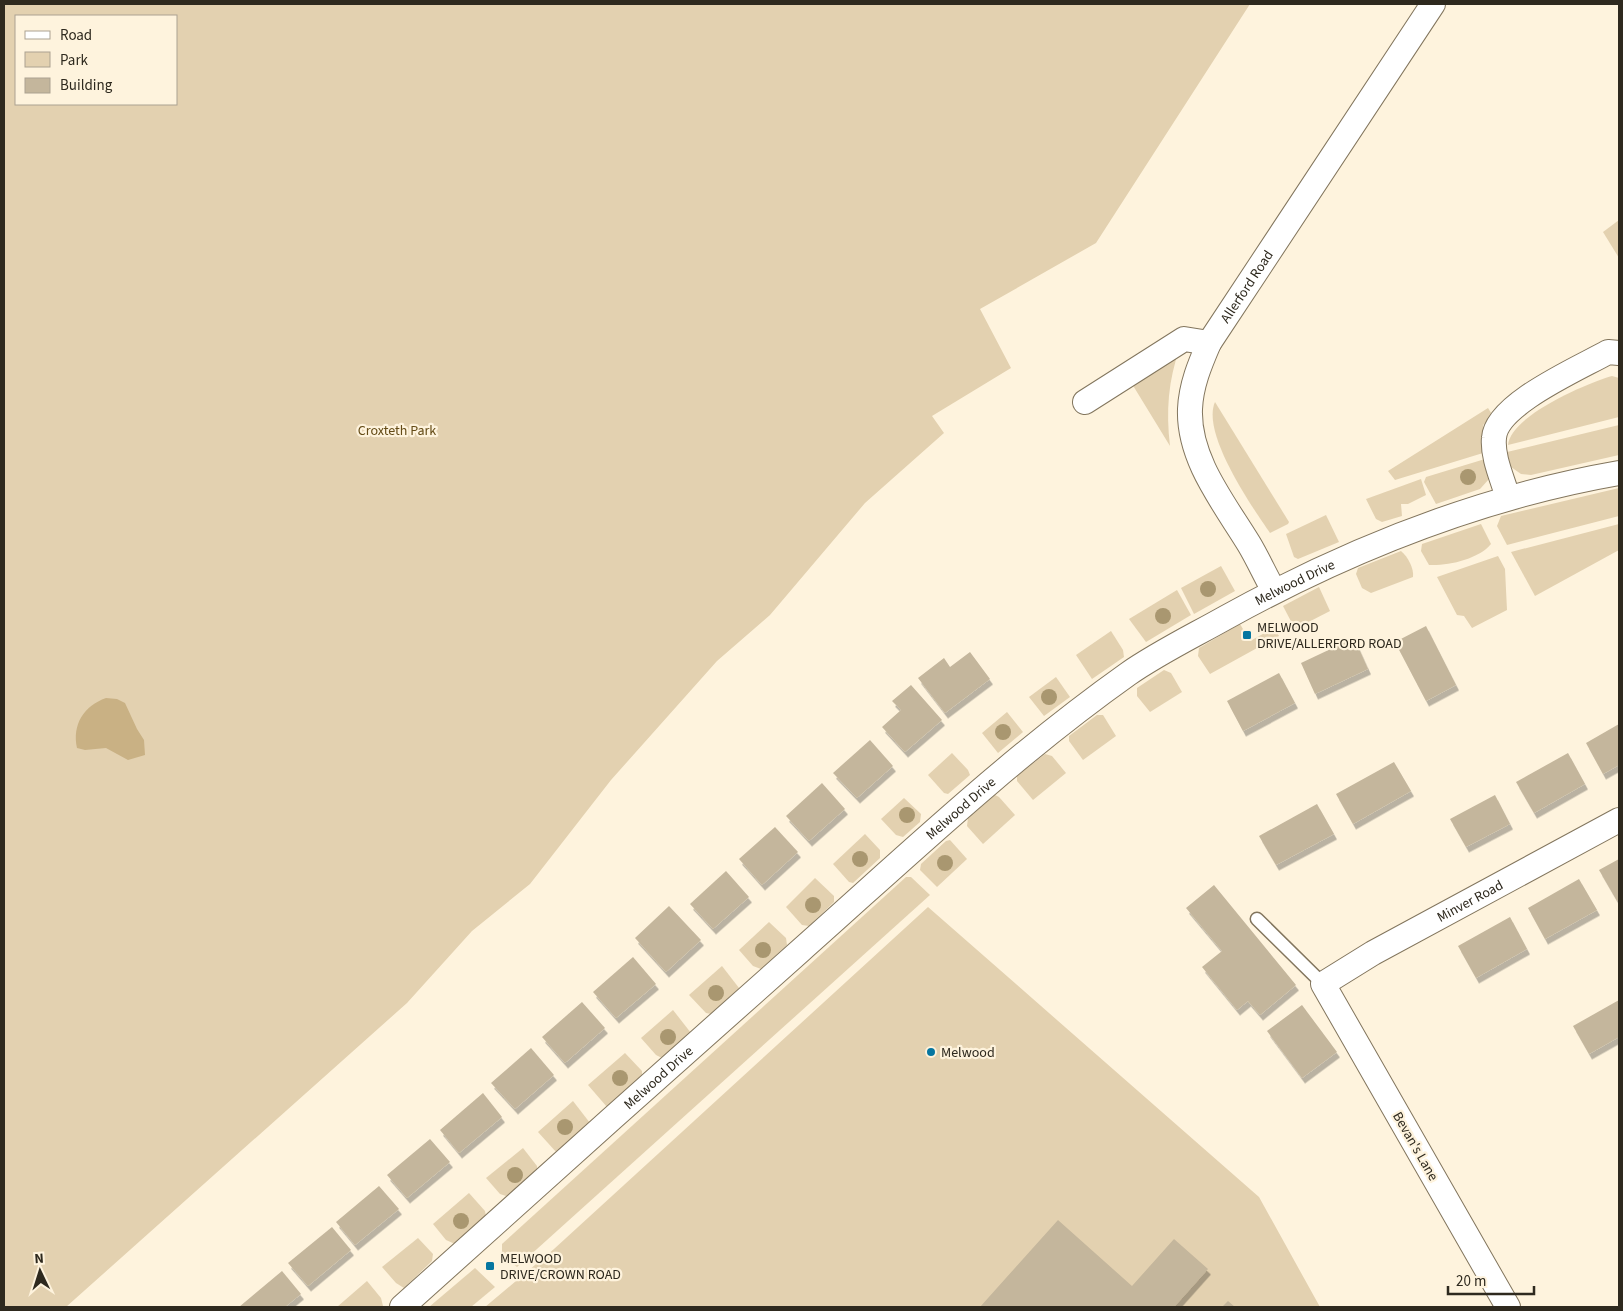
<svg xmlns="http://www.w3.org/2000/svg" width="1623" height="1311" font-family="'Source Sans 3',sans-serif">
<defs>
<filter id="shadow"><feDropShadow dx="3" dy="5.5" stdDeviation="0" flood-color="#0004"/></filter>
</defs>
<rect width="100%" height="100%" fill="#fef3dd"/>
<g fill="#e3d1b0" fill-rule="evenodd">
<path d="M4,4H1250L1096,243L980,309L1011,368L932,416L944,433L865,503L770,615L717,661L611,780L530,884L472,931L407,1003L66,1307H4ZM16,16H176V104H16Z"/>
<polygon points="1619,220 1619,258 1603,232"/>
<path d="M1180,347C1168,381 1166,411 1170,446L1129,379Z"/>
<path d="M1612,376L1619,378V417L1508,445C1510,416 1587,383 1612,376Z"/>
<path d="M1215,402L1289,522L1288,524L1270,533C1252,507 1201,433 1215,402Z"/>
<polygon points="1488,408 1493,416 1483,425 1483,453 1395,480 1388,471"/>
<polygon points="1619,425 1619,455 1531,475 1521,474 1511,467 1507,452"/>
<polygon points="1485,459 1489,479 1480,489 1436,504 1424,482 1426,477"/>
<polygon points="1421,479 1426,495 1408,504 1401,504 1402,516 1382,522 1376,519 1366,499"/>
<polygon points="1619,488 1619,516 1507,545 1497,526 1501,516"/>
<polygon points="1326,515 1339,542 1298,559 1294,557 1286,534"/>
<path d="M1481,524L1491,544C1479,559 1448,566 1429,565L1421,551L1422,544Z"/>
<polygon points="1619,524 1619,550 1535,596 1511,552"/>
<path d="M1401,551C1408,557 1414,568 1413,577L1371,593L1362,588L1356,574L1358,568Z"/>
<polygon points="1498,556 1505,569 1507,610 1472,628 1464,616 1457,615 1437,577"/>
<polygon points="1221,566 1235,591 1194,614 1181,588"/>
<polygon points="1319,587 1330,611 1295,629 1283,606"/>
<polygon points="1177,590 1191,615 1146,642 1129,619"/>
<polygon points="1240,624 1250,641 1274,628 1279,636 1210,674 1198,656 1199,648"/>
<polygon points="1111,631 1123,650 1124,657 1092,679 1076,655"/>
<polygon points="1164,670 1171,673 1182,692 1150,712 1137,696 1137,688"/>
<polygon points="1056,677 1070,697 1044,716 1029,697"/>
<polygon points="1007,712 1023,732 998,753 982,733"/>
<polygon points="1097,715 1103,715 1116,736 1083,760 1069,741 1069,736"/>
<polygon points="952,753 968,770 970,775 948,794 944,793 928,775"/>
<polygon points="1045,754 1052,756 1066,773 1033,800 1017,781 1017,776"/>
<polygon points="995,795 999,797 1015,815 983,844 967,826 968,818"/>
<polygon points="904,798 921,814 920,822 903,837 896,835 881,819"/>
<polygon points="865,834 880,850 880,858 853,883 849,882 833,864"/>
<polygon points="950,840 967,859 937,887 920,870 921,864 946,841"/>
<polygon points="906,877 911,877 930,895 517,1267 502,1255 502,1244"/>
<polygon points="815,878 834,896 834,902 809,926 802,925 786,907"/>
<polygon points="928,907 1259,1197 1320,1307 485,1307 554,1249"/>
<polygon points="769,922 786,938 787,945 761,969 753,966 739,950"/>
<polygon points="722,966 739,988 711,1014 706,1013 689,995"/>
<polygon points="673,1010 691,1033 662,1058 656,1055 641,1038"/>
<polygon points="625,1053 642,1071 642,1077 607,1107 588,1085"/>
<polygon points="573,1101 590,1123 557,1153 538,1132"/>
<polygon points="523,1148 537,1166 537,1174 509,1197 500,1194 486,1178"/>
<polygon points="469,1193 485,1211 486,1216 455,1244 446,1240 433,1224"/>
<polygon points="418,1238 433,1254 432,1261 404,1288 396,1283 382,1267"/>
<polygon points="475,1268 495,1287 471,1307 429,1307"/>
<polygon points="367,1281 381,1298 383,1306 381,1307 337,1307"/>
</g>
<path fill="#c9b184" d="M106,698L117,699L125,703L137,729L144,740L145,755L128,760L106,748L85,750L77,748C72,724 84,706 106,698Z"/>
<g fill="#c4b69c" filter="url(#shadow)">
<polygon points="1426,626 1456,685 1426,701 1395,642"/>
<polygon points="1354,638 1368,669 1315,694 1301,663"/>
<polygon points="970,652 990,679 945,713 918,678 944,658 950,667"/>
<polygon points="1279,673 1295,703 1243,731 1227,701"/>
<polygon points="911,685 942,720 905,752 882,727 901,710 892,701"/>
<polygon points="1619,724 1619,765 1603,774 1586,743"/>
<polygon points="870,740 893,766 857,798 833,773"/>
<polygon points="1568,753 1585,784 1534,813 1516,782"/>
<polygon points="1394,762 1411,791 1353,824 1336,794"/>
<polygon points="822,783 845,809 809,841 786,816"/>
<polygon points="1495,795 1510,824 1466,847 1450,819"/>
<polygon points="1317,804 1334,834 1276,865 1259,836"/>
<polygon points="775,827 798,852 762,885 739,859"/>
<polygon points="1619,859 1619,900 1617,901 1599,870"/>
<polygon points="726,871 749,897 713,929 690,904"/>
<polygon points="1579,879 1597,910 1545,939 1528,908"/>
<polygon points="1214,885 1296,985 1260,1015 1248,1001 1237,1010 1202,967 1222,951 1186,908"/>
<polygon points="669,906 701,940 666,972 635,938"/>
<polygon points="1510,917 1527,949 1476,978 1458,946"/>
<polygon points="633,957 656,984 616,1018 593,992"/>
<polygon points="1619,1000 1619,1037 1589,1054 1573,1026"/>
<polygon points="582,1002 605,1028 565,1063 542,1037"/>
<polygon points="1302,1005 1337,1052 1302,1078 1267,1031"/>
<polygon points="531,1048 554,1075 515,1109 491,1083"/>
<polygon points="483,1093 502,1117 459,1153 440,1130"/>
<polygon points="430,1139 450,1162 407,1198 387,1175"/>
<polygon points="379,1186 399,1209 355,1245 336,1222"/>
<polygon points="1058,1220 1132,1286 1174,1239 1208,1269 1174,1307 980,1307"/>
<polygon points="332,1227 351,1250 308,1286 288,1263"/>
<polygon points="282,1271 301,1294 285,1307 239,1307"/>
<polygon points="1228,1301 1235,1307 1222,1307"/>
</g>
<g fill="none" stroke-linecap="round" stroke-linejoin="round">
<g stroke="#82755d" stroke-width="15">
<polyline id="lane" points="1257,919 1323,984"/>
</g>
<g stroke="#82755d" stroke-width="26">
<g id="street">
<polyline points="1085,402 1184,339 1209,343"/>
<path d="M1508,498C1503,480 1492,457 1494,438C1496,404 1580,368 1608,352L1619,353"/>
<path id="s1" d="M1274,591C1265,575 1258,559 1249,544C1224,503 1188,459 1190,409C1191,385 1200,364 1209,343L1433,4"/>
<path id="s2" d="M402,1307C534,1188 667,1069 800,951C907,856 1011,757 1128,674C1158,653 1193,636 1225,618C1348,550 1481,497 1619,473"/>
<path id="s3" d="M1508,1307L1323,984L1373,953L1619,820"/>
</g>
</g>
<use href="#lane" stroke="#fff" stroke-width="12"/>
<use href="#street" stroke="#fff" stroke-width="24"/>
</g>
<g fill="#a99770">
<circle cx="1468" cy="477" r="8"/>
<circle cx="1208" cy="589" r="8"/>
<circle cx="1163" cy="616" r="8"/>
<circle cx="1049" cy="697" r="8"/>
<circle cx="1003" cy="732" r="8"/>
<circle cx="907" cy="815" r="8"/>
<circle cx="860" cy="859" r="8"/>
<circle cx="945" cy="863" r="8"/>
<circle cx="813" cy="905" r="8"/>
<circle cx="763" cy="950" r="8"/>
<circle cx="716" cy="993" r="8"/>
<circle cx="668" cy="1037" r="8"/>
<circle cx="620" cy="1078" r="8"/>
<circle cx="565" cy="1127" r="8"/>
<circle cx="515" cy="1175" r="8"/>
<circle cx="461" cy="1221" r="8"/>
</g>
<g fill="#0676a0" stroke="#fef3dd" stroke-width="2">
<rect x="1242" y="630" width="10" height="10" rx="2.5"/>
<circle cx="931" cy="1052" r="5"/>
<rect x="485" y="1261" width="10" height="10" rx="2.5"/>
</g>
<g text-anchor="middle" stroke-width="4.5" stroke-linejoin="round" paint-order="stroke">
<g font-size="14" fill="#2e291e" stroke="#fef3dd">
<text dy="5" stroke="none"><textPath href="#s1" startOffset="340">Allerford Road</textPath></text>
<text dy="5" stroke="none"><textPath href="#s2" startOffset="1154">Melwood Drive</textPath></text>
<text dy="5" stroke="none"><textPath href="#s2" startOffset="749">Melwood Drive</textPath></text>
<text dy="5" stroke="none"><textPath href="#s3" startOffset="541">Minver Road</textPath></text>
<text dy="5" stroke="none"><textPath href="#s2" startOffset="344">Melwood Drive</textPath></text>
<text transform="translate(1416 1146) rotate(60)" y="5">Bevan's Lane</text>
</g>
<g font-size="14" fill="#644b16" stroke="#fef3dd">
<text x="397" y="435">Croxteth Park</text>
</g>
<g font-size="14" fill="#2e291e" stroke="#fef3dd" text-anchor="start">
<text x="1257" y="632">MELWOOD<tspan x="1257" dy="16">DRIVE/ALLERFORD ROAD</tspan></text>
<text x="941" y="1057">Melwood</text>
<text x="500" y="1263">MELWOOD<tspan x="500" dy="16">DRIVE/CROWN ROAD</tspan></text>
</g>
</g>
<rect width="1623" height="1311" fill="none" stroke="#2e291e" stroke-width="10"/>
<rect x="15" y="15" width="162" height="90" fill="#fef3dd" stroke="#aba291"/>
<rect x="25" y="31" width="25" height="8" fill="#ffffff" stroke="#aba291"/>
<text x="60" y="40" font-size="15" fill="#2e291e">Road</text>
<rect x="25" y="52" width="25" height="15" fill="#e3d1b0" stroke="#aba291"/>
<text x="60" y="65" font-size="15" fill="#2e291e">Park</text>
<rect x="25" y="78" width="25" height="15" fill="#c4b69c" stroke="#aba291"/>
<text x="60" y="90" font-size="15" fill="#2e291e">Building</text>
<g transform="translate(40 1271) rotate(356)" stroke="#fef3dd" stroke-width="4" paint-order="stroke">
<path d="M0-4L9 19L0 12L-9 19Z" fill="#2e291e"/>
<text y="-8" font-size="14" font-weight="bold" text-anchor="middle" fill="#2e291e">N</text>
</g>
<path d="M1448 1286v8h86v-8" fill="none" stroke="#2e291e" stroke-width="2.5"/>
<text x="1456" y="1286" font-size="15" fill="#2e291e" stroke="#fef3dd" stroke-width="4" paint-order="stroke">20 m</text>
</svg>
